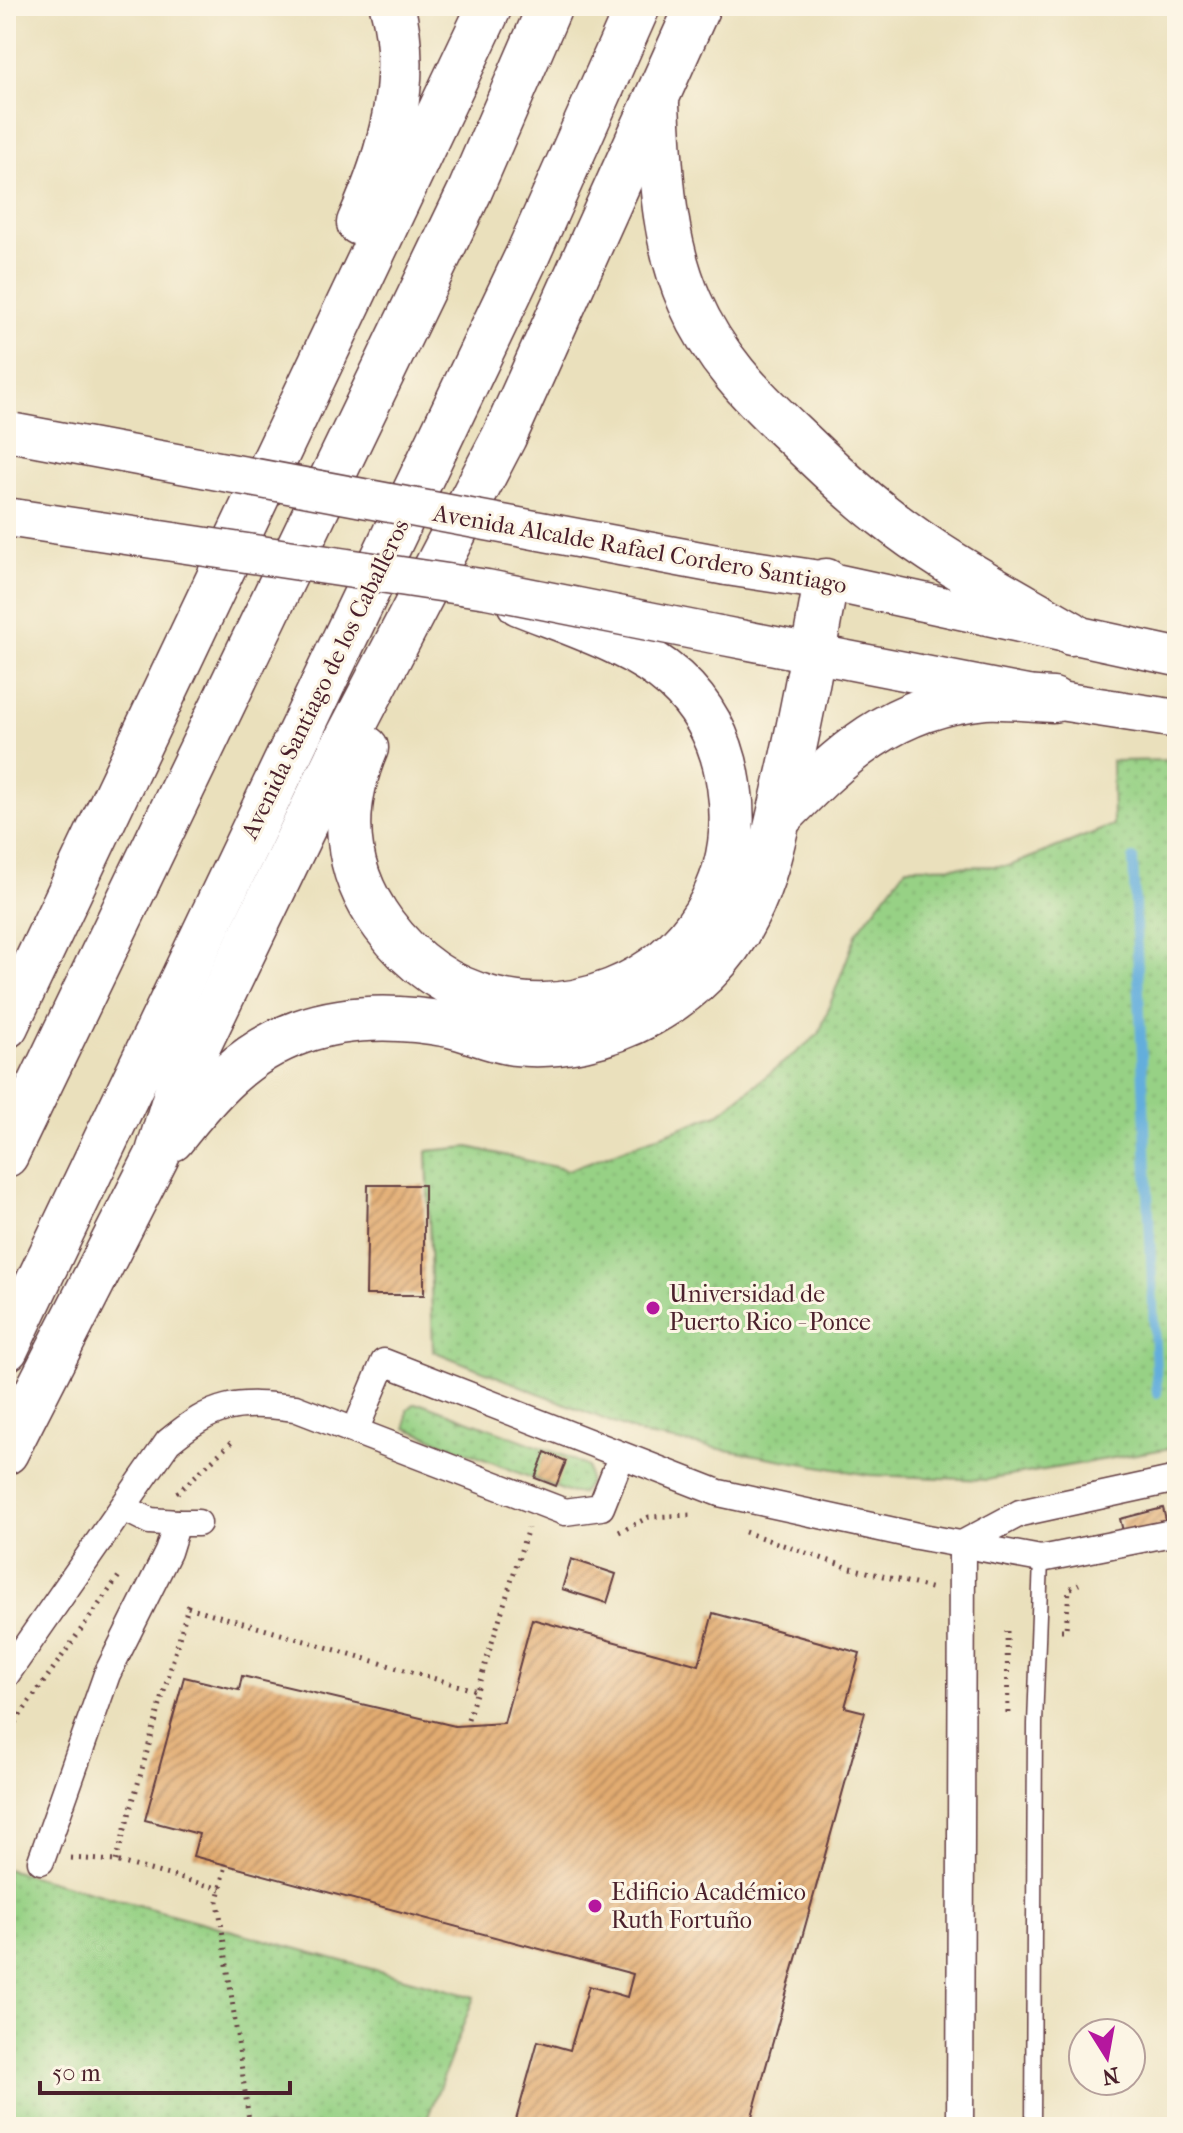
<svg xmlns="http://www.w3.org/2000/svg" width="1183" height="2133" font-family="'IM FELL French Canon',serif">
<defs>
<pattern id="green-dots" width="8" height="8" patternUnits="userSpaceOnUse" patternTransform="scale(2)"><rect width="8" height="8" fill="#97d185"/><path d="M2 2h.1M6 6h.1" fill="none" stroke="#84b373" stroke-width="1.8" stroke-linecap="round"/></pattern>
<pattern id="building-hatch" width="6" height="6" patternUnits="userSpaceOnUse" patternTransform="scale(2)"><rect width="6" height="6" fill="#e2ac71"/><path d="M-1 1l2-2M0 6l6-6M5 7l2-2" fill="none" stroke="#b98b5d"/></pattern>
</defs>
<rect width="100%" height="100%" fill="#fcf5e5"/>
<filter id="ink" filterUnits="userSpaceOnUse"><feTurbulence type="fractalNoise" baseFrequency=".0125" numOctaves="2"/><feDisplacementMap in="SourceGraphic" scale="16" xChannelSelector="R" yChannelSelector="G"/><feConvolveMatrix kernelMatrix="1 2 1 2 8 2 1 2 1" color-interpolation-filters="sRGB"/></filter>
<filter id="wash" filterUnits="userSpaceOnUse"><feTurbulence type="fractalNoise" baseFrequency=".006" numOctaves="4" result="noise"/><feDisplacementMap in="SourceGraphic" scale="32" xChannelSelector="R" yChannelSelector="G"/><feGaussianBlur stdDeviation="1.8" result="paint"/><feColorMatrix in="noise" values="0 0 0 0 0 0 0 0 0 0 0 0 0 0 0 0 0 1.4 0 .05"/><feComposite in="paint" operator="in"/></filter>
<g filter="url(#wash)">
<rect width="100%" height="100%" fill="#eae0bc"/>
<g fill="url(#green-dots)" stroke="#707858" stroke-width="2">
<polygon points="1177,760 1177,1447 986,1480 869,1475 646,1436 433,1351 427,1151 469,1147 568,1170 720,1113 819,1034 857,932 907,867 1009,866 1113,825 1112,761"/>
<polygon points="414,1404 424,1404 567,1457 588,1467 589,1483 581,1494 567,1492 406,1428 407,1410"/>
<polygon points="6,1869 474,1997 424,2127 6,2127"/>
</g>
<g fill="none" stroke-linecap="round" stroke-linejoin="round">
<polyline stroke="#64aedc" stroke-width="10" points="1133,859 1157,1393"/>
</g>
<g id="blocks">
<g fill="url(#building-hatch)">
<polygon points="368,1185 424,1185 424,1295 366,1295"/>
<polygon points="545,1452 566,1461 556,1486 535,1478"/>
<polygon points="1163,1508 1167,1525 1124,1535 1120,1519"/>
<polygon points="571,1559 616,1574 607,1603 562,1589"/>
<polygon points="713,1613 860,1653 845,1707 865,1712 749,2127 514,2127 538,2041 570,2050 589,1986 627,1997 633,1974 193,1856 199,1834 145,1820 184,1677 239,1690 242,1676 455,1726 504,1723 532,1619 699,1665"/>
</g>
</g>
</g>
<g filter="url(#ink)">
<use href="#blocks" fill-opacity="0" stroke="#623c41" stroke-width="2"/>
<g fill="none" stroke-linecap="round" stroke-linejoin="round">
<g stroke="#623c41" stroke-width="17">
<polyline id="lane" points="1033,2127 1035,1724 1041,1559"/>
</g>
<g stroke="#623c41" stroke-width="29">
<g id="street">
<polyline points="355,1431 384,1362 719,1493 917,1536 1041,1559 1177,1532"/>
<polyline points="124,1508 150,1521 177,1523"/>
<polyline points="962,1544 1020,1513 1177,1479"/>
<path d="M6,1675L168,1442C215,1403 235,1401 295,1408L565,1512L601,1507L621,1457"/>
<polyline points="41,1861 107,1674 168,1552 177,1523 198,1523"/>
<polyline points="960,2127 962,1544"/>
</g>
</g>
<g stroke="#623c41" stroke-width="41">
<g id="secondary">
<polyline points="727,566 826,581 1177,657"/>
<polyline points="719,635 1053,700 1177,719"/>
</g>
</g>
<g stroke="#623c41" stroke-width="47">
<g id="highway">
<path d="M657,105C661,172 662,239 690,302C714,357 751,395 794,435C822,462 849,489 880,513C938,560 1006,595 1071,633"/>
<path d="M359,223C389,156 412,79 392,6"/>
<path d="M366,748C340,809 343,870 384,925C503,1086 760,986 729,785C723,744 707,709 675,680C632,642 571,624 519,603"/>
<path d="M779,818C841,755 892,705 985,697C1007,696 1030,699 1053,700"/>
<polyline points="6,1026 490,6"/>
<path d="M172,1139C208,1093 243,1052 300,1032C348,1015 401,1016 450,1025C472,1030 492,1040 514,1043C605,1053 705,999 746,917C767,877 776,828 786,784C802,717 814,649 826,581"/>
<polyline points="6,1155 469,193 550,6"/>
<polyline points="6,1349 528,254 638,6"/>
<polyline points="6,1452 157,1156 177,1090 336,760 504,437 698,6"/>
</g>
</g>
<g stroke="#623c41" stroke-width="5" stroke-dasharray="2 6" stroke-linecap="butt">
<polyline points="177,1493 234,1440"/>
<polyline points="619,1532 649,1517 690,1515"/>
<polyline points="745,1532 847,1567 934,1589"/>
<polyline points="1061,1630 1066,1630 1069,1589 1079,1584"/>
<polyline points="1007,1631 1008,1718"/>
<polyline points="468,1719 528,1528"/>
<polyline points="6,1735 119,1576"/>
<polyline points="71,1858 116,1861 221,1889"/>
<polyline points="116,1861 188,1607 477,1691"/>
<polyline points="225,1869 218,1901 250,2127"/>
</g>
<use href="#lane" stroke="#fff" stroke-width="14"/>
<use href="#street" stroke="#fff" stroke-width="26"/>
<use href="#secondary" stroke="#fff" stroke-width="38"/>
<use href="#highway" stroke="#fff" stroke-width="44"/>
<g stroke="#623c41" stroke-width="41" stroke-linecap="butt">
<g id="secondary-bridge">
<polyline points="15,433 727,566"/>
<polyline points="6,517 487,589 719,635"/>
</g>
</g>
<use href="#secondary-bridge" stroke="#fff" stroke-width="38"/>
</g>
</g>
<g fill="#b5179e" stroke="#fcf5e5" stroke-width="3">
<circle cx="653" cy="1308" r="8"/>
<circle cx="595" cy="1906" r="8"/>
</g>
<g text-anchor="middle" stroke-width="6" stroke-linejoin="round" paint-order="stroke">
<g font-size="24" fill="#4a1f2b" stroke="#fcf5e5">
<text transform="translate(640 549) rotate(10)" y="8">Avenida Alcalde Rafael Cordero Santiago</text>
<text transform="translate(325 679) rotate(-64)" y="8">Avenida Santiago de los Caballeros</text>
</g>
<g font-size="24" fill="#4a1f2b" stroke="#fcf5e5" text-anchor="start">
<text x="669" y="1302">Universidad de<tspan x="669" dy="28">Puerto Rico - Ponce</tspan></text>
<text x="611" y="1900">Edificio Académico<tspan x="611" dy="28">Ruth Fortuño</tspan></text>
</g>
</g>
<rect width="1183" height="2133" fill="none" stroke="#fcf5e5" stroke-width="32"/>
<g transform="translate(1107 2057) rotate(169)"><circle r="38" fill="#fcf5e5" stroke="#b59f9b" stroke-width="2"/>
<path d="M0-6L14 30L0 20L-14 30Z" fill="#b5179e"/>
<text y="-12" font-size="22" font-weight="bold" text-anchor="middle" fill="#4a1f2b">N</text>
</g>
<path d="M40 2081v12h250v-12" fill="none" stroke="#4a1f2b" stroke-width="4"/>
<text x="52" y="2081" font-size="24" fill="#4a1f2b" stroke="#fcf5e5" stroke-width="6" paint-order="stroke">50 m</text>
</svg>
